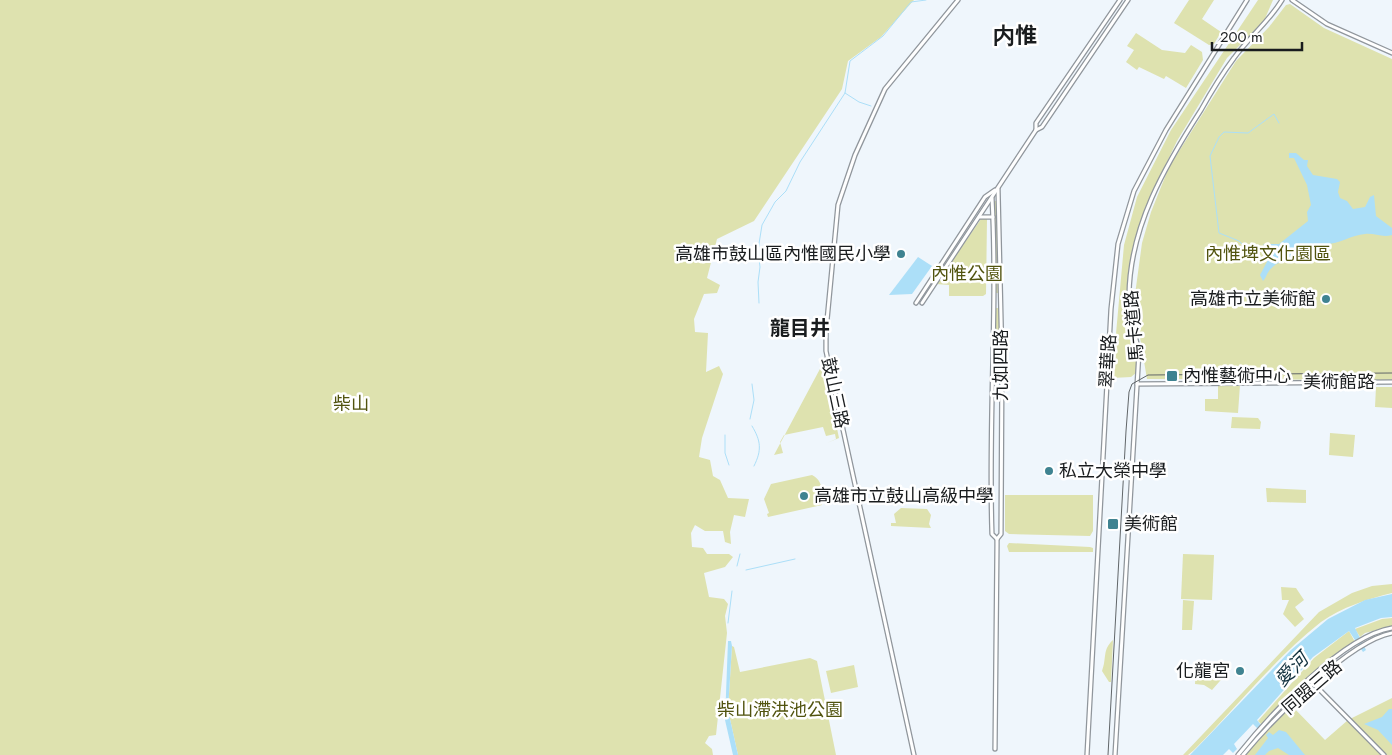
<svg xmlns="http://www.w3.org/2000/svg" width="1392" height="755" font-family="Jost,'Noto Sans TC',sans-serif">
<rect width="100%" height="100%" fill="#eff6fc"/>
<g fill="#dee2af">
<polygon points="0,0 914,0 881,37 848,61 842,89 754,221 717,239 707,278 720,285 717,293 704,294 694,319 695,332 708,333 706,372 719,366 723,374 702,438 699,457 710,460 713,476 720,480 728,498 749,499 745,517 734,515 730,532 731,544 725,542 723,531 705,531 695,525 691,533 692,547 703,548 707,554 729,554 733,557 725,567 704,573 709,597 724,599 728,604 725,616 727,633 716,735 709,736 705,743 712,749 713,755 0,755"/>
<polygon points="1189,0 1214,0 1202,19 1221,32 1214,44 1209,45 1174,23"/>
<polygon points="1258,0 1273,0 1264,21 1227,58 1177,141 1145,208 1135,241 1128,300 1138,352 1137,372 1131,377 1112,378 1124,245 1137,197 1171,130"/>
<polygon points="1290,4 1324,28 1392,59 1392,380 1147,379 1134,302 1142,243 1151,212 1169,167 1236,61 1269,27 1286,5"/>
<polygon points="1136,33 1162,50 1185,53 1191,45 1202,52 1203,60 1186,88 1166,76 1164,79 1139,67 1137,70 1126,62 1134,50 1127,46"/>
<rect x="994" y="201" width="4" height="92"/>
<polygon points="981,219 987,219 986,294 983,296 949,296 949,285 936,284"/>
<polygon points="994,308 999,308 1000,377 995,377"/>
<polygon points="824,366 839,438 827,443 836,439 835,434 826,436 823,427 784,435 780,442 783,453 774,455 821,367"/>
<polygon points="1218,385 1240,385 1238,413 1205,411 1205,399 1218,399"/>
<polygon points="1376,387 1392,387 1392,408 1375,407"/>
<polygon points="1232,417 1258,418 1261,422 1260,429 1231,428"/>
<polygon points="1330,433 1355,435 1353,457 1329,455"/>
<path d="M812,475C826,483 820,493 822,505L768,517L767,514L769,513L764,499L771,484Z"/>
<polygon points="1266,488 1306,490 1306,503 1267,502"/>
<polygon points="1005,495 1093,495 1093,531 1090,536 1009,534 1005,531"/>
<polygon points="901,508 927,509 931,515 929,524 931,528 891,526 891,523 896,523 894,514"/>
<polygon points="1009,543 1090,547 1093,548 1093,552 1009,552 1007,546"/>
<polygon points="1183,554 1214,555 1212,600 1181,599"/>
<path d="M1392,584V593C1368,599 1342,607 1321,622C1274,659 1236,708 1194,750L1188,755H1183L1319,612L1352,593L1372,586Z"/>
<polygon points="1281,587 1296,588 1304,600 1295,607 1304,619 1295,627 1283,614 1289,600 1282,600"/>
<polygon points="1183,600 1194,601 1192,630 1182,630"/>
<polygon points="1392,618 1392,626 1365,633 1360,637 1355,629 1382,619"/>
<polygon points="1349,631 1355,642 1313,676 1262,725 1258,721 1314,658"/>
<path d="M1113,640L1111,682H1109L1102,671C1107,658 1102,650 1113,640Z"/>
<polygon points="732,646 734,647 740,672 810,658 817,661 836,755 738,755 728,710"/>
<polygon points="1196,664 1219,665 1227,673 1212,690 1204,685 1195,684"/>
<polygon points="854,665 858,687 831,693 826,671"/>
<polygon points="1392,698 1392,755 1245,755 1291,705 1325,740 1348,720"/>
</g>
<g fill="#acdff8">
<path d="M1289,153H1296L1304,160H1308L1307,166L1313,175L1337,179L1340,182L1338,192L1340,198L1347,201L1353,209L1365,207L1370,197L1374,195L1376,216L1392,228V235C1382,238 1375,233 1365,234C1351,235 1338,245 1323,244L1304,260C1290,260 1279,258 1269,271C1266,275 1266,278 1263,281L1260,275L1268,260V250L1263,244H1279L1308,221L1307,212L1311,205L1307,185L1294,158H1289Z"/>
<polygon points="918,257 932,266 912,294 889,295"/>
<polygon points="1392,594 1392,617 1381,618 1355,628 1366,650 1363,652 1349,631 1313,657 1257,720 1261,725 1258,729 1253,724 1234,744 1237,749 1233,753 1229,749 1223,755 1190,755 1291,650 1328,619 1365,600"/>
<polygon points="728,641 731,641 732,646 728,710 738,755 733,755 725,720"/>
<polygon points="1389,709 1392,709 1392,745 1378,730 1364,724 1382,717"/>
<polygon points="1279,730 1286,732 1305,755 1289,755 1278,748 1269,751 1265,755 1255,755 1268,738 1266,735 1269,732 1273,735"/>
</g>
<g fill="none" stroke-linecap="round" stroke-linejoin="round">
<g stroke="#acdff8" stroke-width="1">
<polyline points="845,93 859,102 871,106"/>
<polyline points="1267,248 1246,248 1239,241 1219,233 1210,156 1219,137 1224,132 1248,133 1274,114 1279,123"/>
<polyline points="759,303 758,282 760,267 758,250 762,225 775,202 786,191 800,162 845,93 850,61 883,36 911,2 926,0"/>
<polyline points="750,419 754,400 752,384"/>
<path d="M752,426C761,441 762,450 754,466"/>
<polyline points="725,435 725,453 729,465"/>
<polyline points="737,566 740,554"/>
<polyline points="746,570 795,559"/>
<polyline points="728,623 732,591"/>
</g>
<g stroke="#90969c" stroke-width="5.5">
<g id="minor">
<polyline points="1292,0 1327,24 1392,53"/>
<polyline points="1036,130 1036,123 1120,0"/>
<path d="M992,198C998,310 988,422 992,534L997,539V545L995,749"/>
<polyline points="980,217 993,217"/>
<polyline points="916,303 985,197 995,190"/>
<polyline points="922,303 1036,130 1042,127 1128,0"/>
<polyline points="1137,384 1392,382"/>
<polyline points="997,539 1001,534 1002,360 998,189"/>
<polyline points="1310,680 1384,755"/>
<polyline points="914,755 837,402 826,351 826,331 838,205 855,155 885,89 958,0"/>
<polyline points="1087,755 1111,309 1118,244 1134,191 1166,130 1247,0"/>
<path d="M1115,755L1139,352C1135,334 1129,314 1129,295C1130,226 1165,166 1201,110C1211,92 1222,74 1234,58C1249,37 1268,23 1282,0"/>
<path d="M1238,755C1269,716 1342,636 1392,628"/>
<path d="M1243,755C1272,720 1349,641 1392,633"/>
</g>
</g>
<use href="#minor" stroke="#fff" stroke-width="3"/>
<polyline stroke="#616669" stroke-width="1" points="1108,755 1126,431 1129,392 1132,384 1148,375 1392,373"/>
</g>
<g fill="#3f8391" stroke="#fff" stroke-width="2">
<circle cx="901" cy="254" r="5"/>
<circle cx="1326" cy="299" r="5"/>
<rect x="1166" y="370" width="12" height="12" rx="2.5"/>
<circle cx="1049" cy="471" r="5"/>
<circle cx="804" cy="496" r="5"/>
<rect x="1107" y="518" width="12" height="12" rx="2.5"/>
<circle cx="1240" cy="671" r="5"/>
</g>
<g text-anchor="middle" stroke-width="5" stroke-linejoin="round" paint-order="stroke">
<g font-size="18" fill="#191c1e" stroke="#fff" text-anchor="start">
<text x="891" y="260" text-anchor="end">高雄市鼓山區內惟國民小學</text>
<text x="1316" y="305" text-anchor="end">高雄市立美術館</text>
<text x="1183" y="382">內惟藝術中心</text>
<text x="1059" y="477">私立大榮中學</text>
<text x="814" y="502">高雄市立鼓山高級中學</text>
<text x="1124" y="530">美術館</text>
<text x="1230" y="677" text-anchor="end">化龍宮</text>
</g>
<g font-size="18" fill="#51530e" stroke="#fff">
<text x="1268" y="260">內惟埤文化園區</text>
<text x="967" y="280">內惟公園</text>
<text x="351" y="410">柴山</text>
<text x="780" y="716">柴山滯洪池公園</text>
</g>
<g font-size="18" fill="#191c1e" stroke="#fff">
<text transform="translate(1134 326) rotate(-95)" y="6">馬卡道路</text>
<text transform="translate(1108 361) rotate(-87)" y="6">翠華路</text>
<text transform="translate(1001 365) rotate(-90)" y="6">九如四路</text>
<text x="1339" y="388">美術館路</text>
<text transform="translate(835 393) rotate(78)" y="6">鼓山三路</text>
<text transform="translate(1312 687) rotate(-41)" y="6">同盟三路</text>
</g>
<g font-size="19" font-style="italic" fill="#11303d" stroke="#fff">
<text transform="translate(1291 669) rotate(-45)" y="7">愛河</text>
</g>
<g font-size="20" font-weight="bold" fill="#191c1e" stroke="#fff">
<text x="800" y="335">龍目井</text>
</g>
<g font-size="22" font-weight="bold" fill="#191c1e" stroke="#fff">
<text x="1015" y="43">内惟</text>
</g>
</g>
<path d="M1212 42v8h90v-8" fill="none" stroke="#191c1e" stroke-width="2.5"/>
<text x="1220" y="42" font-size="15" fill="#191c1e" stroke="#ffffff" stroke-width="4" paint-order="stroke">200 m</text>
</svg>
